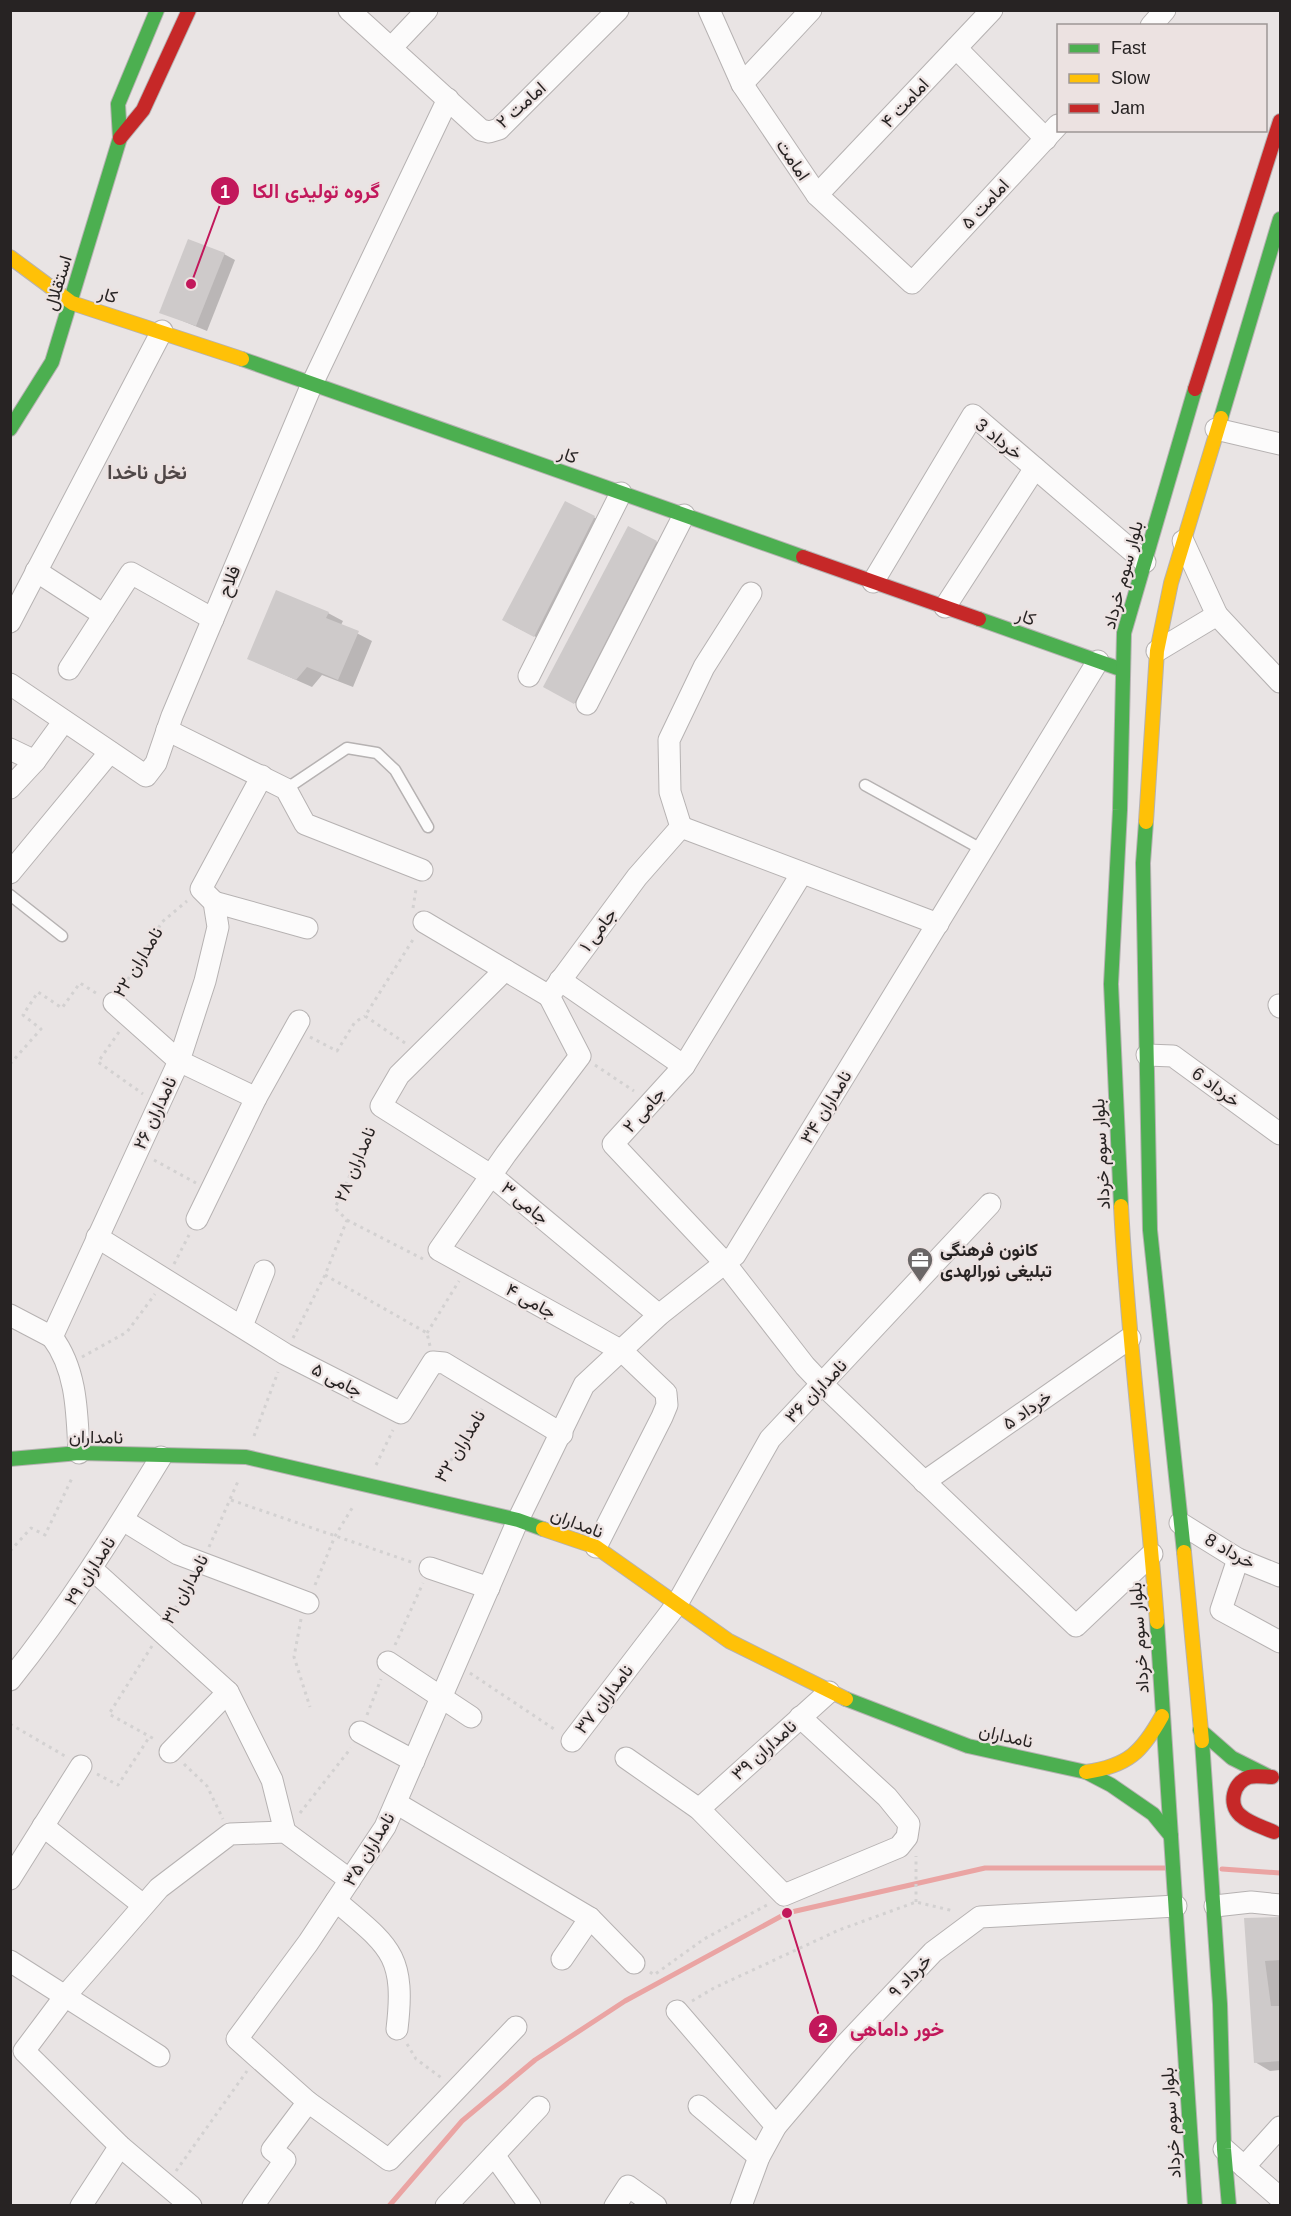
<svg xmlns="http://www.w3.org/2000/svg" width="1291" height="2216" font-family="Arial,Vazirmatn,sans-serif">
<rect width="100%" height="100%" fill="#e9e4e4"/>
<g fill="#0003">
<polygon points="224,254 235,260 207,331 161,312"/>
<polygon points="566,503 605,523 546,642 514,626"/>
<polygon points="656,542 667,548 586,709 555,692"/>
<polygon points="328,613 343,621 341,625 372,641 353,687 322,675 312,687 249,659"/>
<polygon points="1280,1918 1280,2070 1270,2071 1255,2062 1246,1920"/>
</g>
<g fill="none" stroke-linecap="round" stroke-linejoin="round">
<g stroke="#eaa4a3" stroke-width="5">
<polyline points="1222,1869 1280,1873"/>
<polyline points="389,2206 462,2121 535,2060 625,2001 787,1913 985,1868 1165,1868"/>
</g>
</g>
<g fill="#cecaca">
<polygon points="188,239 225,253 196,326 159,313"/>
<polygon points="565,501 595,516 534,637 502,620"/>
<polygon points="628,526 657,541 574,704 543,687"/>
<polygon points="276,590 329,612 326,618 359,631 338,680 307,667 296,680 247,659"/>
<polygon points="1281,1917 1281,1960 1265,1961 1271,2006 1281,2006 1281,2061 1254,2063 1244,1918"/>
</g>
<g fill="none" stroke-linecap="round" stroke-linejoin="round">
<g stroke="#b6b2b2" stroke-width="13">
<g id="lane">
<polyline points="865,785 983,850"/>
<polyline points="286,789 347,748 377,753 395,770 428,827"/>
<polyline points="10,895 62,936"/>
</g>
</g>
<g stroke="#b6b2b2" stroke-width="23">
<g id="street">
<polyline points="349,10 481,130 489,132 499,129 618,10"/>
<polyline points="709,10 742,84 817,195 912,283 1058,125"/>
<polyline points="1151,26 1165,10"/>
<polyline points="391,48 427,10"/>
<polyline points="956,48 1046,139"/>
<polyline points="742,84 811,10"/>
<polyline points="817,195 992,10"/>
<polyline points="1216,429 1280,444"/>
<polyline points="36,571 104,615"/>
<polyline points="873,582 973,415 1145,562"/>
<polyline points="945,607 1035,468"/>
<polyline points="1217,615 1280,682"/>
<polyline points="10,622 162,331"/>
<polyline points="1157,651 1217,615 1183,541"/>
<polyline points="69,669 131,573 213,619"/>
<polyline points="529,676 621,493"/>
<polyline points="10,684 146,776 156,763 172,716 312,384 448,99"/>
<polyline points="587,704 684,515"/>
<polyline points="167,730 286,789 305,824 422,870"/>
<polyline points="10,749 35,761 10,788"/>
<polyline points="35,761 64,721"/>
<polyline points="681,827 670,792 669,740 704,667 751,593"/>
<polyline points="10,873 110,752"/>
<polyline points="214,902 307,928"/>
<polyline points="424,922 549,996 637,877 681,827 938,924"/>
<polyline points="505,970 399,1075 381,1106 492,1176 659,1315"/>
<polyline points="560,980 684,1066 613,1144 725,1263 805,1366 823,1385 1076,1626 1152,1554"/>
<polyline points="549,996 580,1056 506,1154 439,1250 622,1351 666,1393 667,1405 662,1417 596,1547"/>
<polyline points="114,1003 179,1061 256,1098 197,1219"/>
<polyline points="1279,1005 1280,1007"/>
<polyline points="1147,1055 1173,1056 1280,1134"/>
<polyline points="684,1066 802,873"/>
<polyline points="256,1098 299,1021"/>
<polyline points="97,1237 285,1354 401,1413 433,1362 444,1363 562,1434"/>
<polyline points="10,1315 52,1337"/>
<polyline points="242,1326 264,1271"/>
<path d="M79,1453C77,1413 77,1370 52,1337L179,1061L205,981L218,927L214,902L201,889L262,776"/>
<polyline points="924,1482 1130,1338"/>
<polyline points="123,1520 178,1554 308,1603"/>
<polyline points="1180,1523 1238,1559 1280,1576"/>
<polyline points="1238,1559 1221,1610 1280,1642"/>
<polyline points="430,1568 489,1588"/>
<polyline points="92,1569 228,1692 272,1780 285,1832"/>
<polyline points="388,1662 471,1717"/>
<path d="M10,1680C67,1609 114,1534 161,1457"/>
<polyline points="360,1732 414,1761"/>
<polyline points="572,1741 677,1604 770,1439 990,1204"/>
<polyline points="170,1752 228,1692"/>
<polyline points="626,1758 699,1809 784,1895 899,1847 907,1837 909,1824 887,1797 800,1717"/>
<polyline points="396,1803 590,1918 634,1963"/>
<polyline points="699,1809 829,1692"/>
<polyline points="43,1826 143,1905"/>
<polyline points="10,1879 81,1766"/>
<path d="M336,1901C389,1946 406,1954 397,2029"/>
<polyline points="1215,1906 1251,1902 1280,1905"/>
<polyline points="562,1959 590,1918"/>
<polyline points="10,1961 159,2056"/>
<polyline points="677,2011 776,2126"/>
<polyline points="308,2102 389,2160 516,2027"/>
<polyline points="699,2106 759,2157"/>
<polyline points="1224,2149 1280,2198"/>
<polyline points="494,2155 530,2206"/>
<polyline points="1244,2167 1280,2127"/>
<polyline points="81,2206 120,2146"/>
<polyline points="191,2206 120,2146 24,2051 66,1995 159,1888 230,1834 285,1832 350,1880"/>
<polyline points="253,2206 285,2160 272,2150 308,2102 237,2039 308,1943 385,1827 518,1520 584,1385 659,1315 735,1255 1098,661"/>
<polyline points="446,2206 539,2107"/>
<polyline points="615,2206 628,2186 656,2206"/>
<polyline points="741,2206 759,2157 776,2126 844,2046 933,1952 980,1917 1176,1906"/>
</g>
</g>
<g stroke="#b6b2b2" stroke-width="16">
<g id="fast">
<polyline points="242,359 803,557"/>
<polyline points="1221,418 1280,219"/>
<polyline points="10,429 52,362 120,138 118,104 157,10"/>
<polyline points="979,619 1123,670"/>
<polyline points="1146,822 1143,863 1150,1230 1184,1552"/>
<polyline points="1121,1206 1111,984 1120,810 1124,633 1195,389"/>
<polyline points="10,1459 79,1453 246,1457 518,1520 543,1529"/>
<polyline points="1157,1622 1195,2206"/>
<polyline points="846,1699 968,1746 1086,1772 1111,1785 1153,1814 1171,1836"/>
<polyline points="1200,1730 1232,1758 1270,1777"/>
<polyline points="1202,1741 1220,2004 1224,2149 1229,2206"/>
</g>
</g>
<g stroke="#b6b2b2" stroke-width="16">
<g id="slow">
<polyline points="10,257 72,303 242,359"/>
<polyline points="1146,822 1157,651 1171,583 1221,418"/>
<path d="M1121,1206C1128,1345 1147,1483 1157,1622"/>
<polyline points="543,1529 596,1547 729,1641 846,1699"/>
<polyline points="1184,1552 1202,1741"/>
<path d="M1086,1772C1128,1766 1142,1752 1162,1716"/>
</g>
</g>
<g stroke="#b6b2b2" stroke-width="16">
<g id="jam">
<polyline points="120,138 143,110 189,10"/>
<polyline points="1195,389 1280,121"/>
<polyline points="803,557 979,619"/>
<path d="M1272,1777C1265,1777 1256,1775 1249,1777C1233,1783 1228,1804 1240,1815C1250,1824 1263,1827 1274,1832"/>
</g>
</g>
<g stroke="#d3d1d1" stroke-width="3" stroke-dasharray="3 4.5" stroke-linecap="butt">
<polyline points="413,908 416,889"/>
<polyline points="124,986 162,922 187,901"/>
<polyline points="119,1032 98,1062 143,1094"/>
<polyline points="310,1037 337,1051 355,1022 365,1016"/>
<polyline points="405,1043 365,1016 414,938"/>
<polyline points="10,1064 41,1029 23,1015 38,992 62,1008 80,983 99,995"/>
<polyline points="595,1065 634,1091"/>
<polyline points="154,1160 196,1183"/>
<polyline points="347,1220 423,1259"/>
<polyline points="174,1264 189,1235"/>
<polyline points="325,1275 427,1333 430,1346"/>
<polyline points="427,1333 459,1281"/>
<polyline points="293,1338 325,1275 347,1220 335,1208 373,1124"/>
<polyline points="82,1357 127,1332 155,1294"/>
<polyline points="254,1436 278,1372"/>
<polyline points="376,1465 393,1430"/>
<polyline points="439,1480 482,1409"/>
<polyline points="231,1500 414,1563"/>
<polyline points="209,1547 239,1479"/>
<polyline points="10,1551 31,1528 45,1535 73,1476"/>
<polyline points="315,1585 335,1536 354,1505"/>
<polyline points="171,1615 192,1579"/>
<polyline points="301,1619 294,1657 310,1707"/>
<polyline points="395,1645 423,1583"/>
<polyline points="152,1646 109,1714 156,1740"/>
<polyline points="470,1673 557,1731"/>
<polyline points="367,1715 381,1679"/>
<polyline points="10,1724 65,1756"/>
<polyline points="184,1764 207,1786 223,1819"/>
<polyline points="97,1774 118,1785 150,1736"/>
<polyline points="300,1813 351,1748"/>
<polyline points="916,1902 916,1856"/>
<polyline points="650,1972 654,1975 704,1939 767,1905"/>
<polyline points="692,2001 714,1988 839,1930 916,1902 954,1911"/>
<polyline points="407,2044 416,2059 443,2079"/>
<polyline points="176,2171 247,2071"/>
</g>
<use href="#lane" stroke="#fcfbfb" stroke-width="10"/>
<use href="#street" stroke="#fcfbfb" stroke-width="21"/>
<use href="#fast" stroke="#4caf50" stroke-width="14"/>
<use href="#slow" stroke="#ffc107" stroke-width="14"/>
<use href="#jam" stroke="#c62828" stroke-width="14"/>
</g>
<defs>
<g id="office-pin" transform="scale(1.35)"><path d="M0 17L-7.5 6A9.5 9.5 0 1 1 7.5 6Z" fill="#6b6767" stroke="#ece2e1"/><path d="M-6-3h4V-5.5h4V-3h4V5H-6ZM-1-4.5V-3h2v-1.5ZM-6 0V1H6V0Z" fill="#fff"/></g>
</defs>
<g fill-rule="evenodd">
<use href="#office-pin" x="920" y="1260"/>
</g>
<g text-anchor="middle" stroke-width="4.5" stroke-linejoin="round" paint-order="stroke">
<g font-size="18" fill="#272323" stroke="#ece2e1">
<text transform="translate(905 103) rotate(-47)" y="6">امامت ۴</text>
<text transform="translate(521 105) rotate(-42)" y="6">امامت ۲</text>
<text transform="translate(793 160) rotate(56)" y="6">امامت</text>
<text transform="translate(985 204) rotate(-47)" y="6">امامت ۵</text>
<text transform="translate(58 283) rotate(-73)" y="6">استقلال</text>
<text transform="translate(108 295) rotate(17)" y="6">کار</text>
<text transform="translate(999 439) rotate(38)" y="6">خرداد 3</text>
<text transform="translate(568 455) rotate(19)" y="6">کار</text>
<text transform="translate(1123 575) rotate(-75)" y="6">بلوار سوم خرداد</text>
<text transform="translate(229 581) rotate(-67)" y="6">فلاح</text>
<text transform="translate(1026 617) rotate(19)" y="6">کار</text>
<text transform="translate(598 930) rotate(-53)" y="6">جامی ۱</text>
<text transform="translate(138 962) rotate(-59)" y="6">نامداران ۲۲</text>
<text transform="translate(1216 1087) rotate(36)" y="6">خرداد 6</text>
<text transform="translate(826 1107) rotate(-59)" y="6">نامداران ۳۴</text>
<text transform="translate(644 1110) rotate(-48)" y="6">جامی ۲</text>
<text transform="translate(155 1113) rotate(-65)" y="6">نامداران ۲۶</text>
<text transform="translate(1101 1154) rotate(-93)" y="6">بلوار سوم خرداد</text>
<text transform="translate(355 1164) rotate(-67)" y="6">نامداران ۲۸</text>
<text transform="translate(525 1203) rotate(40)" y="6">جامی ۳</text>
<text transform="translate(531 1301) rotate(29)" y="6">جامی ۴</text>
<text transform="translate(337 1380) rotate(27)" y="6">جامی ۵</text>
<text transform="translate(816 1391) rotate(-46)" y="6">نامداران ۳۶</text>
<text transform="translate(1027 1410) rotate(-35)" y="6">خرداد ۵</text>
<text transform="translate(96 1437) rotate(1)" y="6">نامداران</text>
<text transform="translate(460 1446) rotate(-59)" y="6">نامداران ۳۲</text>
<text transform="translate(577 1523) rotate(21)" y="6">نامداران</text>
<text transform="translate(1230 1551) rotate(29)" y="6">خرداد 8</text>
<text transform="translate(90 1571) rotate(-57)" y="6">نامداران ۲۹</text>
<text transform="translate(185 1589) rotate(-61)" y="6">نامداران ۳۱</text>
<text transform="translate(1139 1638) rotate(-94)" y="6">بلوار سوم خرداد</text>
<text transform="translate(604 1699) rotate(-52)" y="6">نامداران ۳۷</text>
<text transform="translate(1006 1736) rotate(13)" y="6">نامداران</text>
<text transform="translate(764 1750) rotate(-42)" y="6">نامداران ۳۹</text>
<text transform="translate(369 1849) rotate(-59)" y="6">نامداران ۳۵</text>
<text transform="translate(910 1976) rotate(-46)" y="6">خرداد ۹</text>
<text transform="translate(1171 2123) rotate(-94)" y="6">بلوار سوم خرداد</text>
</g>
<g font-size="18" font-weight="bold" fill="#272323" stroke="#ece2e1" text-anchor="start">
<text x="940" y="1256">کانون فرهنگی<tspan x="940" dy="21">تبلیغی نورالهدی</tspan></text>
</g>
<g font-size="20" font-weight="bold" fill="#4f4747" stroke="#ece2e1">
<text x="147" y="479">نخل ناخدا</text>
</g>
</g>
<path fill="none" stroke="#c2185b" stroke-width="2" d="M191 284L225 191M787 1913L823 2029"/>
<g fill="#c2185b" stroke="#ece2e1" stroke-width="2">
<circle cx="191" cy="284" r="6"/>
<circle cx="787" cy="1913" r="6"/>
<circle cx="225" cy="191" r="15"/>
<circle cx="823" cy="2029" r="15"/>
</g>
<g font-size="18" text-anchor="middle" font-weight="bold" fill="#fff">
<text x="225" y="198">1</text>
<text x="823" y="2036">2</text>
</g>
<g font-size="20" text-anchor="middle" font-weight="bold" fill="#c2185b" stroke="#ece2e1" stroke-width="4.5" stroke-linejoin="round" paint-order="stroke">
<text x="316" y="198">گروه تولیدی الکا</text>
<text x="897" y="2036">خور داماهی</text>
</g>
<rect width="1291" height="2216" fill="none" stroke="#272323" stroke-width="24"/>
<rect x="1057" y="24" width="210" height="108" fill="#ece2e1" stroke="#9d9695" stroke-width="1.5"/>
<rect x="1069" y="44" width="30" height="9" fill="#4caf50" stroke="#9d9695" stroke-width="1.5"/>
<text x="1111" y="54" font-size="18" fill="#272323">Fast</text>
<rect x="1069" y="74" width="30" height="9" fill="#ffc107" stroke="#9d9695" stroke-width="1.5"/>
<text x="1111" y="84" font-size="18" fill="#272323">Slow</text>
<rect x="1069" y="104" width="30" height="9" fill="#c62828" stroke="#9d9695" stroke-width="1.5"/>
<text x="1111" y="114" font-size="18" fill="#272323">Jam</text>
</svg>
